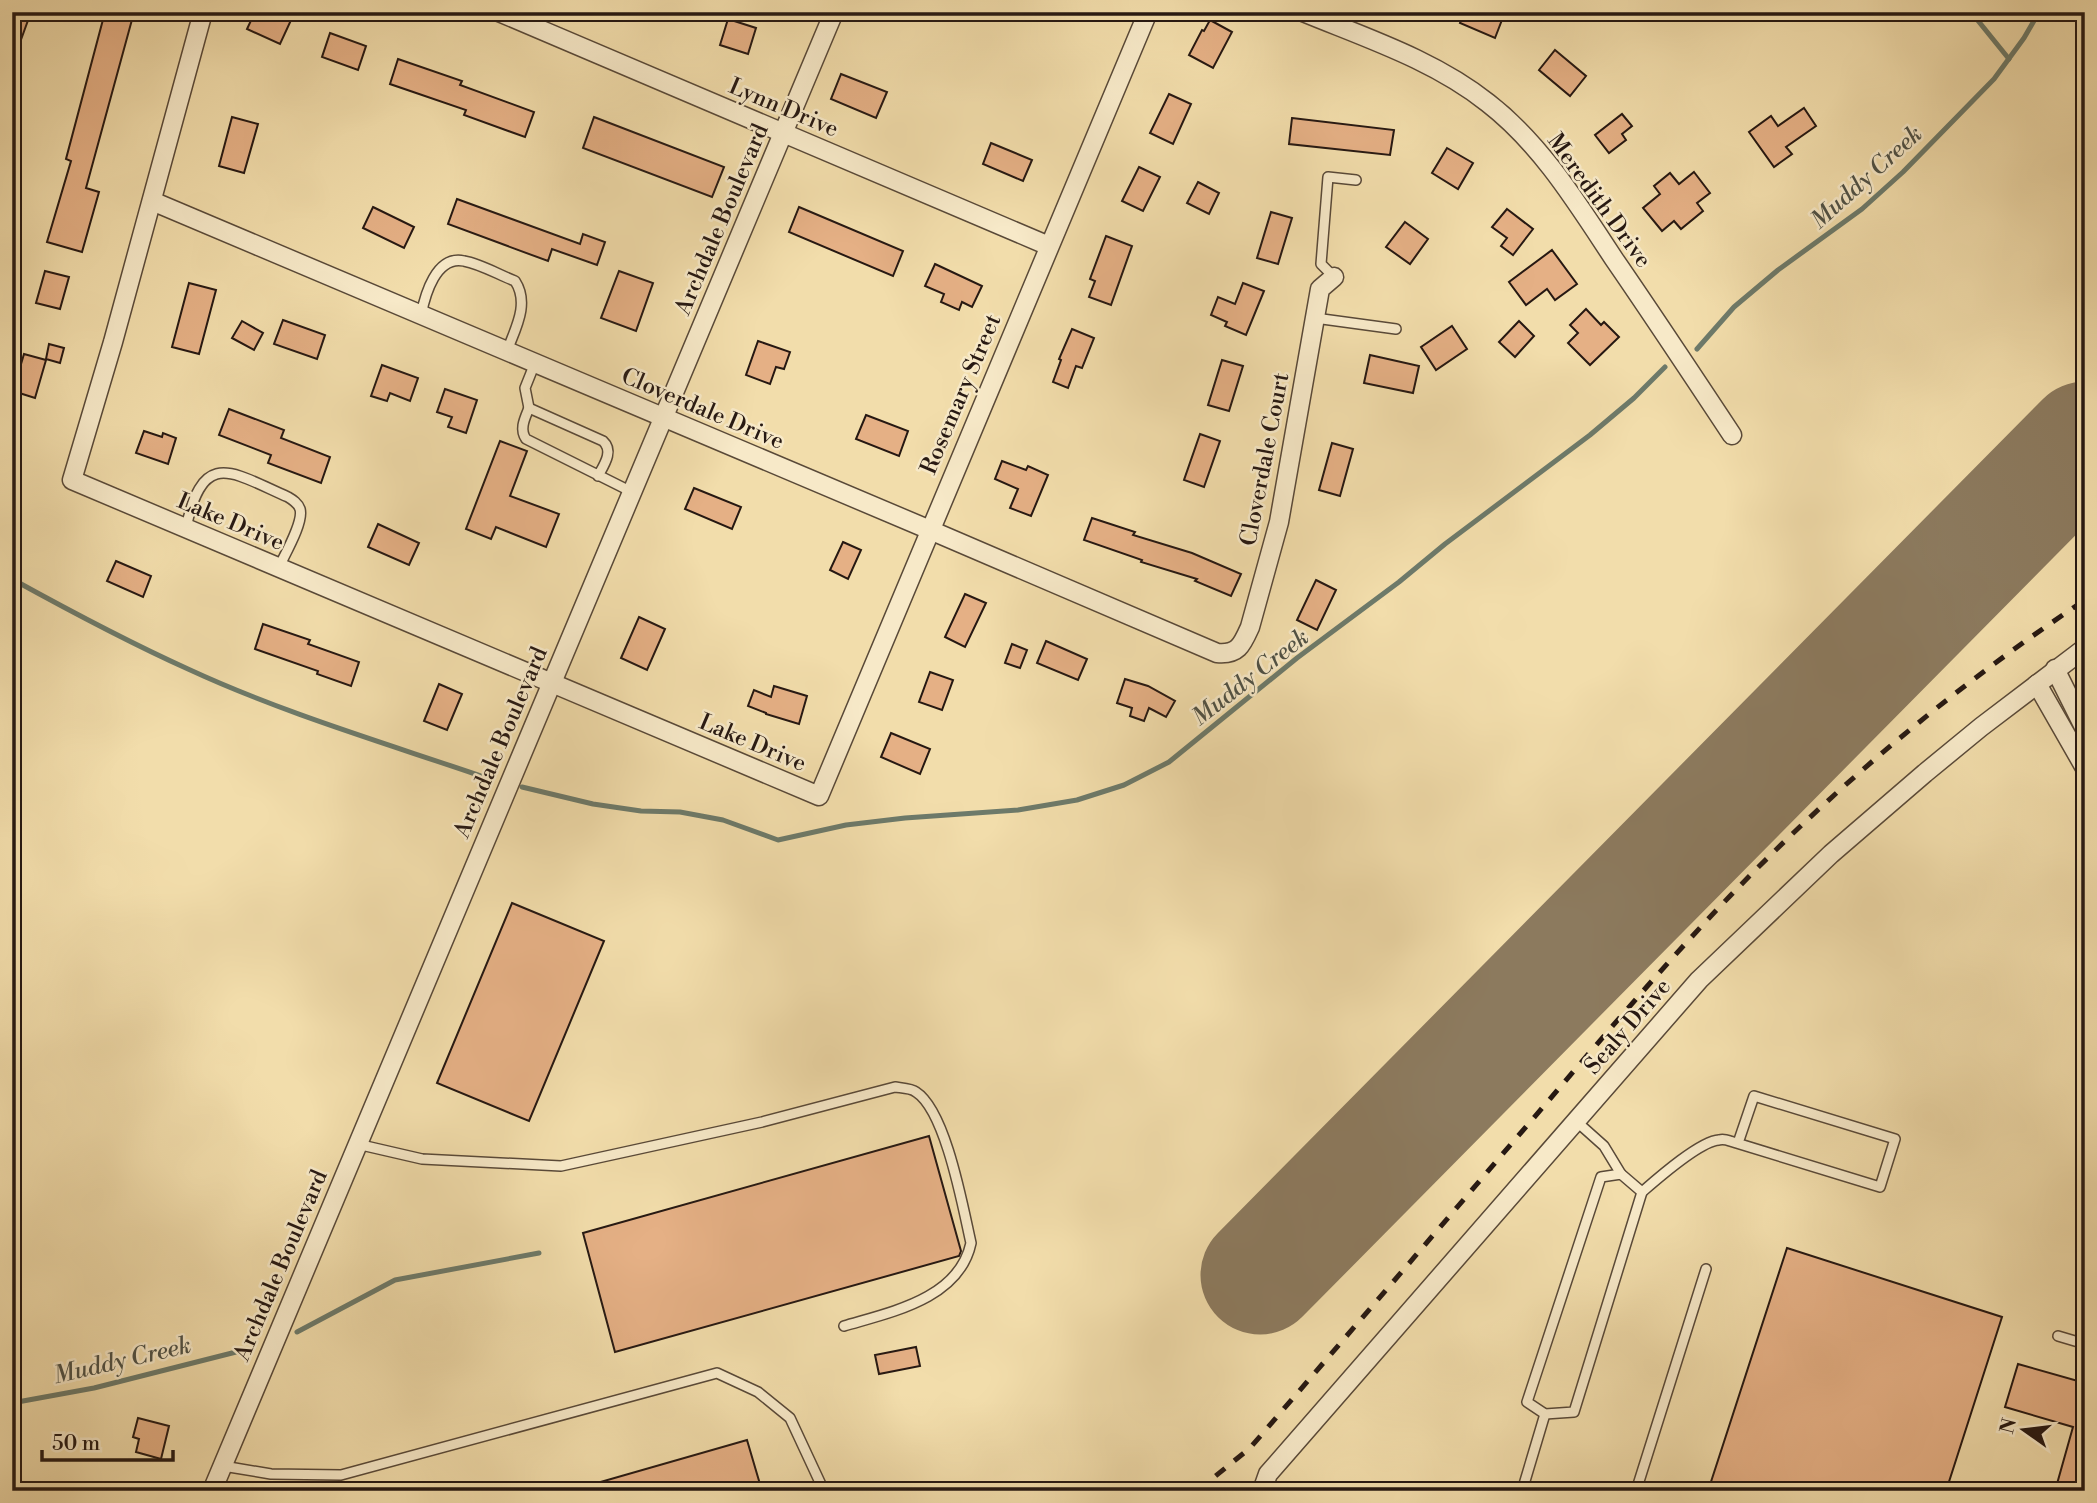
<svg xmlns="http://www.w3.org/2000/svg" width="2097" height="1503" font-family="'Libre Bodoni',serif">
<rect width="100%" height="100%" fill="#f2ddab"/>
<filter id="stains"><feTurbulence type="fractalNoise" baseFrequency=".00286" numOctaves="4"/><feColorMatrix values="0 0 0 0 .2 0 0 0 0 .09 0 0 0 0 .02 0 0 0 .5 -.17"/></filter>
<radialGradient id="worn" r=".72"><stop offset=".6" stop-color="#630" stop-opacity="0"/><stop offset="1" stop-color="#630" stop-opacity=".3"/></radialGradient>
<g fill="none" stroke-linecap="round" stroke-linejoin="round">
<g stroke="#6d7a6a" stroke-width="5">
<polyline points="1971,12 2009,59"/>
<polyline points="1697,349 1734,307 1778,270 1862,209 1903,172 1994,79 2024,38 2039,12"/>
<path d="M12,579C70,611 128,642 188,669C283,713 385,743 484,777"/>
<polyline points="522,787 593,804 641,811 680,812 723,820 778,840 846,825 905,818 1018,810 1077,800 1124,785 1169,762 1297,658 1399,582 1445,544 1590,435 1634,398 1665,367"/>
<polyline points="297,1332 395,1280 539,1253"/>
<polyline points="12,1403 94,1388 240,1351"/>
</g>
<polyline stroke="#8c7a5e" stroke-width="119" points="1260,1275 2085,441"/>
</g>
<g fill="#e5b085" stroke="#261812" stroke-width="2">
<polygon points="12,12 31,12 14,59 12,59"/>
<polygon points="105,12 120,12 133,16 86,188 99,192 82,252 47,242 71,161 66,159"/>
<polygon points="255,12 279,12 292,18 280,44 247,29"/>
<polygon points="1464,12 1505,12 1495,38 1460,23"/>
<polygon points="728,19 756,28 748,54 720,45"/>
<polygon points="1210,20 1232,32 1213,68 1189,55 1202,30 1204,31"/>
<polygon points="330,33 366,46 358,70 322,57"/>
<polygon points="1555,50 1586,76 1570,96 1539,70"/>
<polygon points="398,59 462,81 460,85 534,112 525,137 464,115 466,110 390,84"/>
<polygon points="841,74 887,92 876,118 831,99"/>
<polygon points="1169,94 1191,104 1173,144 1150,133"/>
<polygon points="1804,108 1816,126 1786,147 1792,154 1774,167 1749,132 1771,116 1778,126"/>
<polygon points="1622,114 1632,126 1622,134 1626,140 1609,153 1595,135"/>
<polygon points="232,117 258,124 244,173 219,166"/>
<polygon points="594,117 724,167 712,197 583,148"/>
<polygon points="1292,118 1394,130 1390,155 1289,144"/>
<polygon points="991,143 1032,160 1023,181 983,164"/>
<polygon points="1447,148 1473,163 1458,189 1432,173"/>
<polygon points="1139,167 1160,177 1143,211 1122,201"/>
<polygon points="1694,172 1710,193 1697,203 1703,211 1681,229 1674,221 1662,231 1643,208 1660,194 1654,186 1670,173 1679,184"/>
<polygon points="1198,182 1219,193 1209,214 1187,203"/>
<polygon points="457,199 580,244 583,234 605,242 597,265 552,249 548,261 448,224"/>
<polygon points="373,207 414,227 404,248 363,228"/>
<polygon points="799,207 903,251 893,276 789,232"/>
<polygon points="1507,209 1533,229 1513,255 1501,246 1507,238 1492,227"/>
<polygon points="1271,212 1292,218 1278,264 1257,258"/>
<polygon points="1405,222 1428,239 1410,264 1386,247"/>
<polygon points="1106,236 1132,246 1111,305 1089,297 1095,281 1090,279"/>
<polygon points="1552,250 1577,284 1555,300 1547,289 1526,305 1509,282"/>
<polygon points="935,264 982,286 972,307 962,302 959,310 941,302 944,294 925,286"/>
<polygon points="45,271 69,277 60,309 36,303"/>
<polygon points="619,271 653,283 636,331 601,318"/>
<polygon points="189,283 216,290 199,354 172,347"/>
<polygon points="1243,283 1264,291 1246,335 1225,326 1227,322 1211,315 1218,297 1235,304"/>
<polygon points="1586,309 1601,325 1604,322 1619,337 1590,365 1568,343 1578,333 1570,325"/>
<polygon points="283,320 325,335 317,359 274,344"/>
<polygon points="242,321 263,333 254,350 232,338"/>
<polygon points="1519,321 1534,336 1515,357 1499,342"/>
<polygon points="1452,326 1467,349 1436,370 1421,347"/>
<polygon points="1072,329 1094,338 1082,368 1076,366 1068,388 1053,382 1061,360 1059,359"/>
<polygon points="758,341 790,352 784,369 776,367 770,384 746,375"/>
<polygon points="49,344 64,348 60,363 46,359"/>
<polygon points="24,354 46,360 35,398 13,391"/>
<polygon points="1370,355 1419,366 1413,393 1364,383"/>
<polygon points="1222,360 1243,366 1229,411 1208,405"/>
<polygon points="382,365 418,378 410,401 390,393 387,401 371,396"/>
<polygon points="445,389 477,400 466,433 448,427 452,417 437,412"/>
<polygon points="229,409 284,430 281,438 330,457 321,483 268,463 271,455 219,435"/>
<polygon points="866,415 908,431 899,456 856,439"/>
<polygon points="144,431 162,437 163,433 176,438 168,464 136,453"/>
<polygon points="1200,434 1220,441 1204,487 1184,480"/>
<polygon points="500,441 527,451 510,496 559,514 546,547 496,527 491,539 466,529"/>
<polygon points="1332,443 1353,449 1340,496 1319,490"/>
<polygon points="1002,461 1026,470 1028,466 1048,475 1031,516 1010,508 1018,489 995,479"/>
<polygon points="694,488 741,507 732,529 685,509"/>
<polygon points="1092,518 1135,532 1133,535 1192,553 1241,574 1231,596 1195,581 1197,579 1141,562 1142,560 1084,540"/>
<polygon points="378,524 419,543 409,565 368,547"/>
<polygon points="843,542 861,550 848,579 830,570"/>
<polygon points="116,561 151,576 143,597 107,581"/>
<polygon points="1316,580 1336,590 1317,630 1297,620"/>
<polygon points="965,594 986,603 965,647 945,637"/>
<polygon points="639,617 665,629 647,670 621,658"/>
<polygon points="263,624 310,640 308,644 359,662 351,686 317,674 318,671 255,649"/>
<polygon points="1046,641 1087,659 1078,680 1037,663"/>
<polygon points="1012,644 1027,650 1020,668 1005,663"/>
<polygon points="930,672 953,680 942,710 919,702"/>
<polygon points="1125,679 1148,686 1175,701 1166,717 1149,708 1144,721 1130,716 1132,708 1117,703"/>
<polygon points="439,684 462,694 447,730 424,721"/>
<polygon points="774,686 807,696 799,724 766,714 766,713 748,706 754,690 771,697"/>
<polygon points="891,733 930,749 920,774 881,757"/>
<polygon points="512,903 604,941 529,1121 437,1083"/>
<polygon points="929,1136 961,1251 959,1256 615,1352 583,1233"/>
<polygon points="1787,1248 2002,1317 1946,1491 1708,1491"/>
<polygon points="916,1347 920,1366 879,1374 875,1355"/>
<polygon points="2018,1364 2085,1383 2085,1491 2055,1491 2073,1427 2005,1407"/>
<polygon points="138,1418 169,1426 161,1459 136,1452 139,1439 133,1437"/>
<polygon points="747,1440 762,1491 583,1491 583,1487"/>
</g>
<g fill="none" stroke-linecap="round" stroke-linejoin="round">
<g stroke="#594938" stroke-width="12">
<g id="service">
<polyline points="1334,277 1321,264 1328,177 1356,180"/>
<path d="M421,315C425,295 436,255 464,261C481,264 499,275 515,281C530,304 515,329 507,351"/>
<polyline points="1315,318 1396,329"/>
<polyline points="529,408 525,388 535,363"/>
<path d="M598,476C604,465 614,451 603,441L529,408C525,418 519,429 526,439L632,492"/>
<path d="M186,528C203,448 231,472 288,497C293,500 298,503 300,509C304,522 285,554 279,567"/>
<polyline points="1576,1121 1604,1146 1621,1174"/>
<path d="M357,1144L422,1159L561,1166L762,1122L895,1087C901,1088 911,1088 916,1092C946,1111 963,1208 971,1243C959,1299 891,1312 844,1326"/>
<polygon points="1621,1174 1642,1192 1574,1412 1545,1414 1527,1402 1601,1177"/>
<path d="M1642,1192C1657,1179 1700,1141 1719,1140C1723,1139 1727,1140 1730,1141L1880,1187L1895,1139L1754,1096L1738,1143"/>
<polyline points="2058,1336 2085,1344"/>
<polyline points="223,1466 271,1474 341,1475 717,1373 758,1392 790,1418 824,1491"/>
<polyline points="1522,1491 1545,1414"/>
<polyline points="1636,1491 1706,1269"/>
</g>
</g>
<g stroke="#594938" stroke-width="21">
<g id="minor">
<polyline points="203,12 113,342 72,480 819,796 1148,12"/>
<polyline points="499,12 1049,246"/>
<path d="M1303,12C1366,38 1434,60 1488,103C1541,144 1577,203 1614,259C1654,317 1693,376 1732,435"/>
<path d="M152,201L930,530L1217,653C1238,655 1242,645 1250,627L1279,522L1320,289L1334,277"/>
<polyline points="2055,669 2085,729"/>
<polyline points="2037,684 2085,768"/>
<polyline points="212,1491 834,12"/>
<polyline points="1262,1491 1268,1474 1699,980 1831,854 1925,773 1981,727 2085,648"/>
</g>
</g>
<use href="#service" stroke="#f7e9c8" stroke-width="9"/>
<use href="#minor" stroke="#f7e9c8" stroke-width="18"/>
<path stroke="#261812" stroke-width="5" stroke-dasharray="12 12" stroke-linecap="butt" d="M1197,1491L1250,1448C1338,1346 1425,1245 1512,1143C1584,1060 1654,975 1730,896C1837,785 1957,685 2085,600"/>
</g>
<g text-anchor="middle" stroke-width="5" stroke-linejoin="round" paint-order="stroke">
<g font-size="23" fill="#261812" stroke="#f7e9c8">
<text transform="translate(784 107) rotate(23)" y="8">Lynn Drive</text>
<text transform="translate(1600 200) rotate(54)" y="8">Meredith Drive</text>
<text transform="translate(721 219) rotate(-67)" y="8">Archdale Boulevard</text>
<text transform="translate(960 394) rotate(-67)" y="8">Rosemary Street</text>
<text transform="translate(703 408) rotate(23)" y="8">Cloverdale Drive</text>
<text transform="translate(1264 459) rotate(-79)" y="8">Cloverdale Court</text>
<text transform="translate(231 521) rotate(23)" y="8">Lake Drive</text>
<text transform="translate(500 742) rotate(-67)" y="8">Archdale Boulevard</text>
<text transform="translate(753 742) rotate(23)" y="8">Lake Drive</text>
<text transform="translate(1627 1026) rotate(-49)" y="8">Sealy Drive</text>
<text transform="translate(280 1265) rotate(-67)" y="8">Archdale Boulevard</text>
</g>
<g font-size="24" font-style="italic" fill="#4f5145" stroke="#f7e9c8">
<text transform="translate(1866 177) rotate(-42)" y="8">Muddy Creek</text>
<text transform="translate(1250 677) rotate(-38)" y="8">Muddy Creek</text>
<text transform="translate(122 1360) rotate(-13)" y="8">Muddy Creek</text>
</g>
</g>
<rect width="2097" height="1503" fill="none" stroke="#f2ddab" stroke-width="42"/>
<rect x="14" y="14" width="2069" height="1475" fill="none" stroke="#261812" stroke-width="3.5"/>
<rect x="21" y="21" width="2055" height="1461" fill="none" stroke="#261812" stroke-width="2"/>
<g transform="translate(2024 1430) rotate(284)" stroke="#f7e9c8" stroke-width="5" paint-order="stroke">
<path d="M0-5L12 26L0 18L-12 26Z" fill="#261812"/>
<text y="-10" font-size="19" font-weight="bold" text-anchor="middle" fill="#261812">N</text>
</g>
<path d="M42 1450v10h131v-10" fill="none" stroke="#261812" stroke-width="3.5"/>
<text x="52" y="1450" font-size="21" fill="#261812" stroke="#f7e9c8" stroke-width="5" paint-order="stroke">50 m</text>
<rect width="100%" height="100%" filter="url(#stains)"/>
<rect width="100%" height="100%" fill="url(#worn)"/>
</svg>
